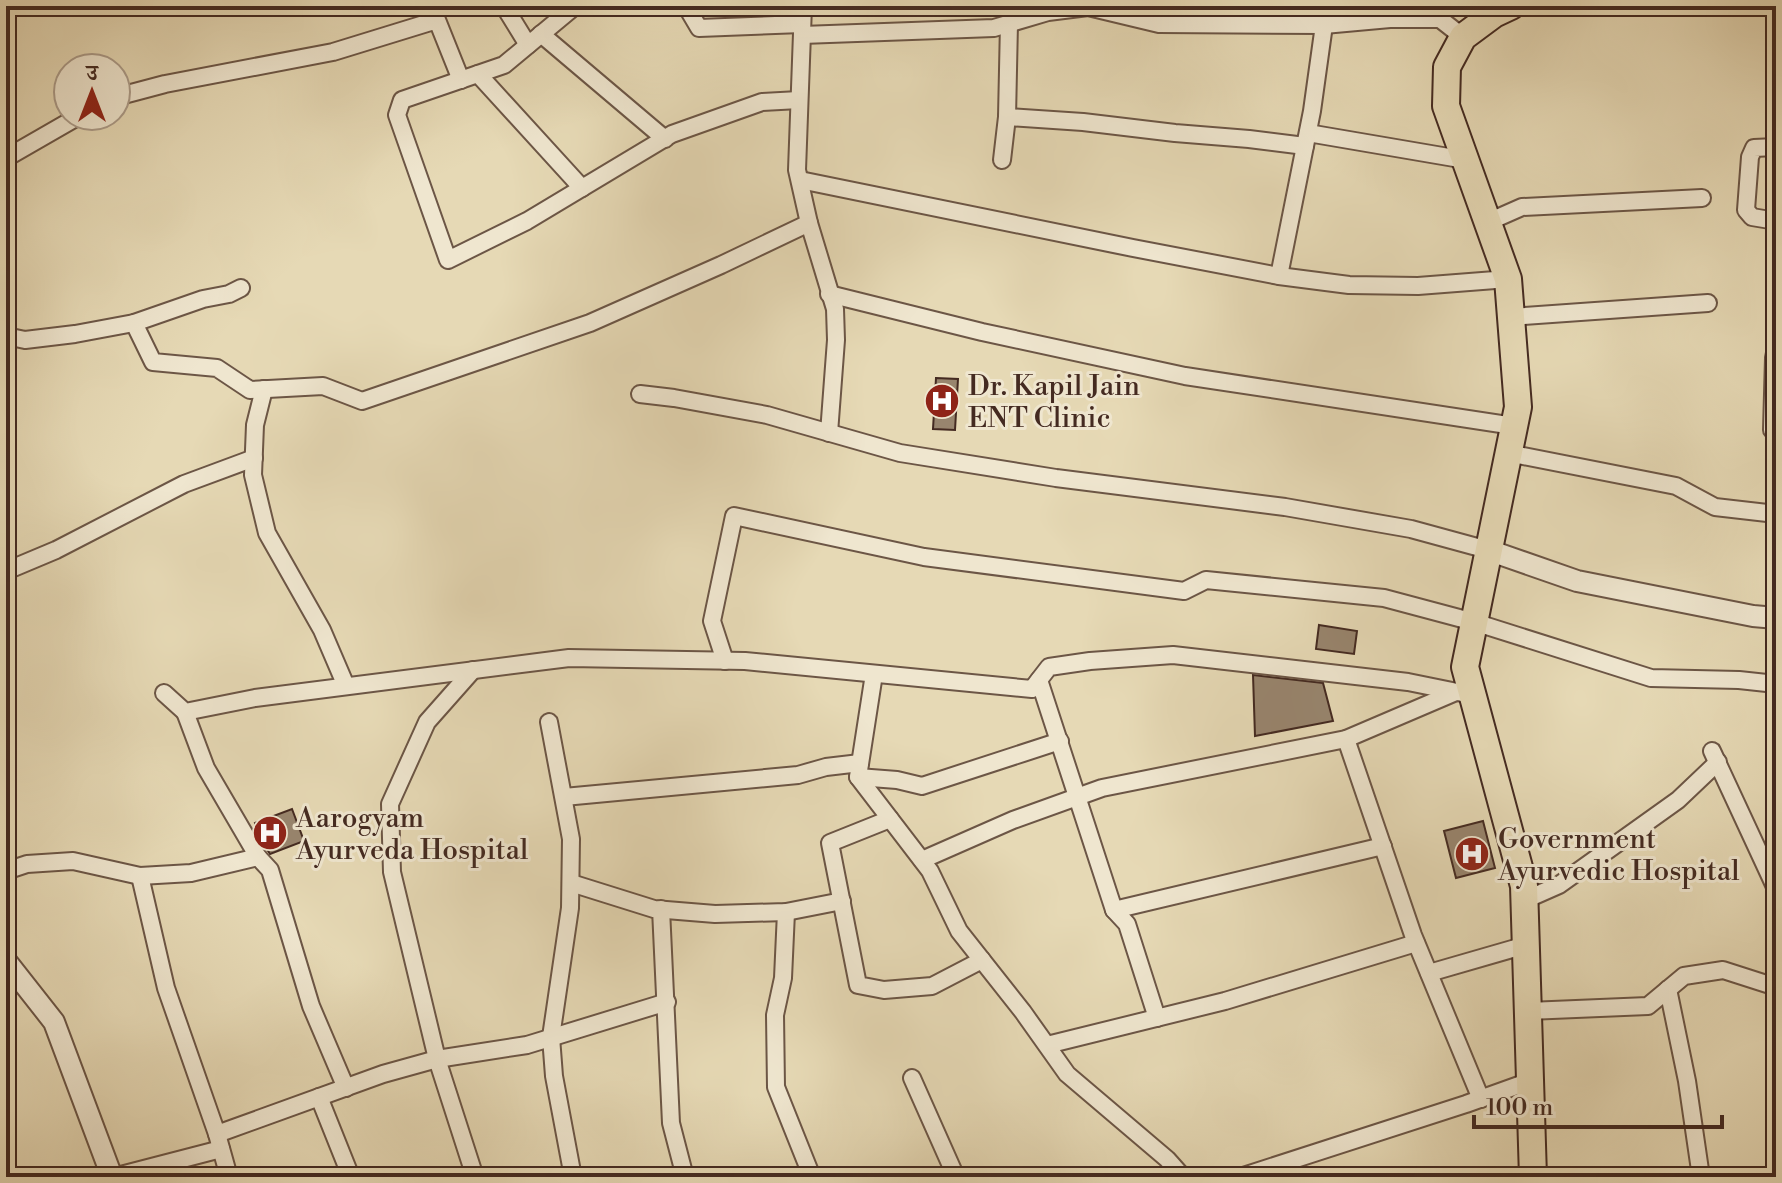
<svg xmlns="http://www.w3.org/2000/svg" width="1782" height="1183" font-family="'Libre Bodoni','Noto Serif Devanagari',serif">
<rect width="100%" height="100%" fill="#e6d9b5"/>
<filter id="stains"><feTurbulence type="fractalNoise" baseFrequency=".0025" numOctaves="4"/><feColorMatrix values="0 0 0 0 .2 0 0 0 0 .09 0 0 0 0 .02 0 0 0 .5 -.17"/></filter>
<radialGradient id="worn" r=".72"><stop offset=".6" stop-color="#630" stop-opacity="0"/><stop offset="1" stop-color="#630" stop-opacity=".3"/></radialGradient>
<g fill="#98856e" stroke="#442a21" stroke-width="2">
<polygon points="936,378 958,379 955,430 933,429"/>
<polygon points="1319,625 1357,631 1354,654 1316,649"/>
<polygon points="1253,675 1323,683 1333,721 1255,736"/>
<polygon points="292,809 304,841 270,854 255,830 257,829 255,823"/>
<polygon points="1483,821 1495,868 1456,878 1444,831"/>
</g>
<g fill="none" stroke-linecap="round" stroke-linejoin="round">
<g stroke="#6c5646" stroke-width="20">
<g id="minor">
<polyline points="504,6 528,45"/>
<polyline points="575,6 504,65 402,100 397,115 448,260 527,221 672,134 762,102 799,100"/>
<polyline points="686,6 699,28 802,24"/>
<polyline points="803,6 797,170 809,223 835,309 836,340 829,433"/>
<polyline points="541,34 665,139"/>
<polyline points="802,35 994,28 1048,12 1088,7 1159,24 1324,25 1390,19 1440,19 1463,37"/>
<polyline points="478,74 582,188"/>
<polyline points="116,97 165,84 333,52 437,20 461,80"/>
<polyline points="1007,117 1083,122 1175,133 1249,139 1305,146"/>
<polyline points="1308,133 1466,160"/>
<polyline points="1776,147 1754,148 1750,157 1746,210 1752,217 1776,221"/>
<polyline points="6,158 79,116"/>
<polyline points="1002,160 1007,117 1009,23"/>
<polyline points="800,180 1133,248 1279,276 1349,285 1418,286 1508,279"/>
<polyline points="1488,222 1522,207 1702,198"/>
<polyline points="1279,276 1312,111 1324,25 1320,6"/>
<polyline points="829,294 982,332 1185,376 1514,426"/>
<polyline points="1511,317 1708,303"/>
<polyline points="134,323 153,362 217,368 250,390 323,386 362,401 590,323 721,265 809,223"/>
<polyline points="6,336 25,340 75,334 134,323 203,299 229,294 241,288"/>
<polyline points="264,389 255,425 253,475 267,533 322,630 346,686"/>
<polyline points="640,394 674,398 767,415 900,453 1056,478 1285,507 1411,529 1488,550"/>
<polyline points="1772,430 1774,358 1776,348"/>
<polyline points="1508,453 1676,486 1715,507 1776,514"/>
<polyline points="6,571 56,550 184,484 254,458"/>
<polyline points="725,661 712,621 734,516 924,557 1184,591 1206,580 1384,598 1474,622 1651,678 1739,680 1776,684"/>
<polyline points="473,670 427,722 390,804 392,872 437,1059 475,1177"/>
<polyline points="874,674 858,777 930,871 959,931 1023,1012 1067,1074 1167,1159 1183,1177"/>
<polyline points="1039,680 1114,910 1127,924 1157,1018"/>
<polyline points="164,693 185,712 255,698 569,658 745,661 1032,689 1049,667 1090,661 1173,655 1408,682 1472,695"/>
<polyline points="549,722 571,839 570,908 551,1037 554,1076 573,1177"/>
<polyline points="1346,739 1413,935 1481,1099"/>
<polyline points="1712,751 1776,889"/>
<polyline points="858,777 897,780 922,786 1060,741"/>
<polyline points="564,797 798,775 826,767 860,763"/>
<polyline points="890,819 830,843 858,985 884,990 932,986 982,960"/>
<polyline points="258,857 270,870 311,1006 346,1088"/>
<polyline points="922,860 1013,820 1102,788 1346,739 1456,692"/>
<polyline points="6,871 27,864 73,861 140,876 191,873 258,857 206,768 185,712"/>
<polyline points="140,876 166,988 217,1134 229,1177"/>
<polyline points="571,883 654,909 715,914 786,912 842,901"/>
<polyline points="1525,900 1559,885 1678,800 1718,762"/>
<polyline points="661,909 671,1123 685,1177"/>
<polyline points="1114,910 1383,846"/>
<polyline points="786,912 783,978 775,1015 776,1087 812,1177"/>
<polyline points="1429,973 1526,945"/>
<polyline points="1668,989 1687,1081 1701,1177"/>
<polyline points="1528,1011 1648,1006 1684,976 1723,970 1776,987"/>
<polyline points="1047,1045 1225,1001 1416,943"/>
<polyline points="912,1078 956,1177"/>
<polyline points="319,1097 351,1177"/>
<polyline points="217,1134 383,1074 437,1059 527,1045 667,1002"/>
<polyline points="113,1177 221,1149"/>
<polyline points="1240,1177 1466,1104 1530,1081"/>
</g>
</g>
<g stroke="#6c5646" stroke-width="24">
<g id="tertiary">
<polyline points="1488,550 1577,581 1753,616 1776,618"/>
<polyline points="6,961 54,1022 112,1177"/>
</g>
</g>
<g stroke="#442a21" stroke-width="30">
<polyline id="primary" points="1511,6 1494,14 1463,37 1447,67 1446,106 1508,279 1518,407 1465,667 1524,886 1533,1177"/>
</g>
<use href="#minor" stroke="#efe6cf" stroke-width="16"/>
<use href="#tertiary" stroke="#efe6cf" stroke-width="20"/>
<use href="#primary" stroke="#e6d9b5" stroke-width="26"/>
</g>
<defs>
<g id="hospital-disc" transform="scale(1.8)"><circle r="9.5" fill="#8f2418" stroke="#efe6cf"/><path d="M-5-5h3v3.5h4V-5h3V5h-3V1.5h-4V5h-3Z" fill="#fff"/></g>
</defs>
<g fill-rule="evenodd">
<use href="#hospital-disc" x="942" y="401"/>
<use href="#hospital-disc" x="270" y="833"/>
<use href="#hospital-disc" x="1472" y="854"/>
</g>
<g text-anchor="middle" stroke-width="6" stroke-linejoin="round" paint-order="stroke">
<g font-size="28" fill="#442a21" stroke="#efe6cf" text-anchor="start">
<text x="968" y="395">Dr. Kapil Jain<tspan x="968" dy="32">ENT Clinic</tspan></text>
<text x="296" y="827">Aarogyam<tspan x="296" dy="32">Ayurveda Hospital</tspan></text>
<text x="1498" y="848">Government<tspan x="1498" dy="32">Ayurvedic Hospital</tspan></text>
</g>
</g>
<rect width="1782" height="1183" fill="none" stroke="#e6d9b5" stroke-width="32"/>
<rect x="8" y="8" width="1766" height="1167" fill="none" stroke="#442a21" stroke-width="4"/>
<rect x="16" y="16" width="1750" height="1151" fill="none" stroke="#442a21" stroke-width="2"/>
<g transform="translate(92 92)"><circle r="38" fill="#efe6cf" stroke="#ab9b89" stroke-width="2"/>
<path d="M0-6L14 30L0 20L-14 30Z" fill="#8f2418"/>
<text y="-12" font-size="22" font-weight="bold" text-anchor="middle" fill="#442a21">उ</text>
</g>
<path d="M1474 1115v12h248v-12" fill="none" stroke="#442a21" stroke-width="4"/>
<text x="1486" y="1115" font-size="24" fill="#442a21" stroke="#efe6cf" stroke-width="6" paint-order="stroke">100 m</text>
<rect width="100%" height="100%" filter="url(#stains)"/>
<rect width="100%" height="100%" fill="url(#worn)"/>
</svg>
